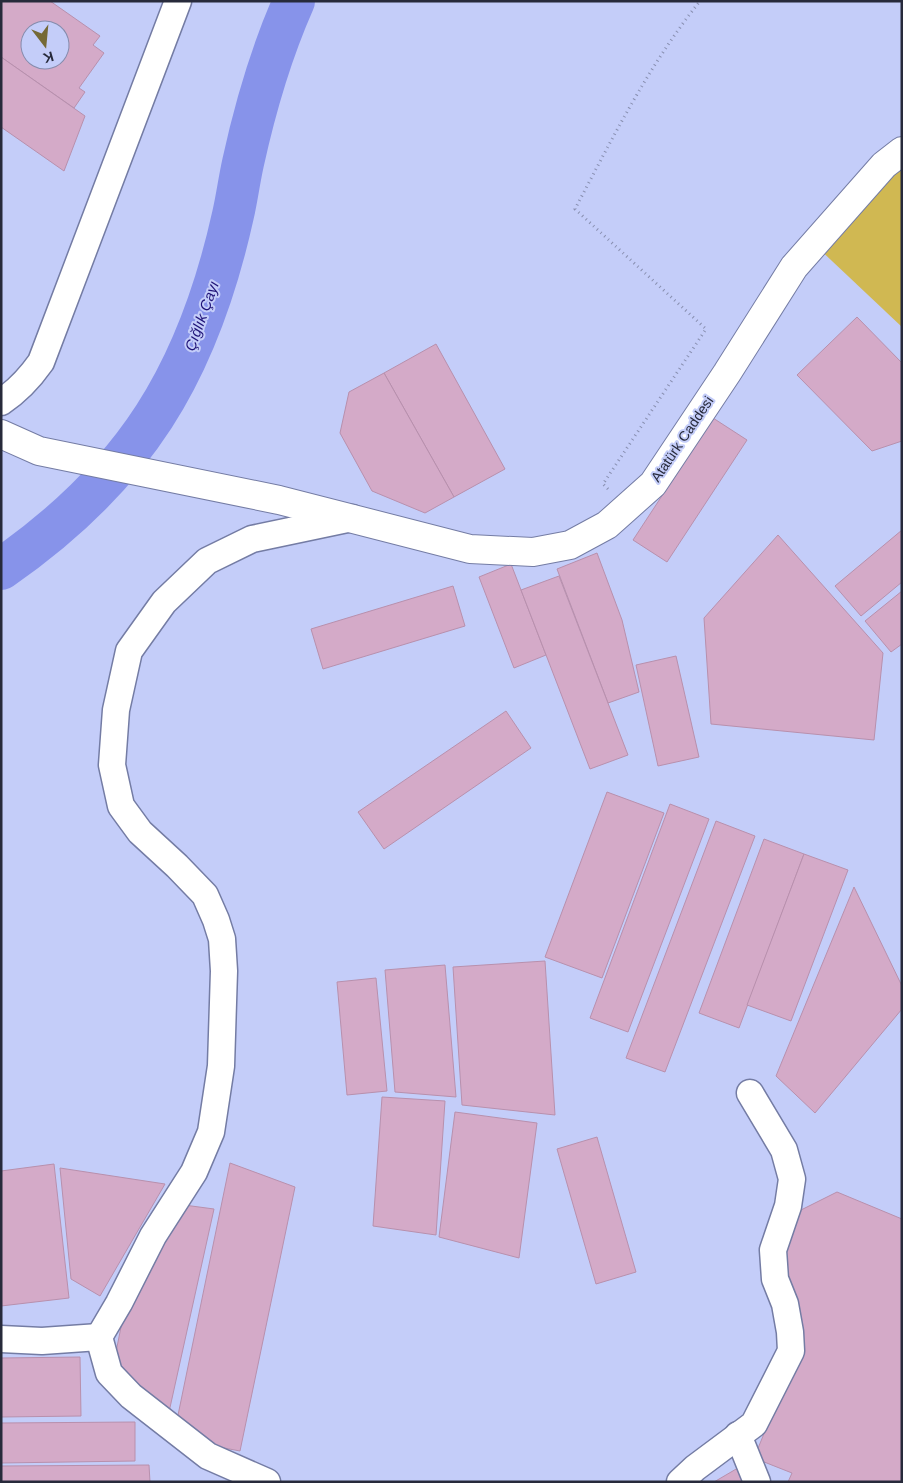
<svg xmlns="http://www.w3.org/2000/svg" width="903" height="1483" font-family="Helvetica,sans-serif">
<rect width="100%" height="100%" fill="#c4cdf9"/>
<polygon fill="#d0b852" points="902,151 902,327 814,244"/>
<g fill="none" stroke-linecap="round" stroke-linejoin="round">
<path stroke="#8793ea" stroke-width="42" d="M1,569C135,476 198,373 233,215C237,198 239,181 243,163C255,108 271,53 294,1"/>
</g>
<g fill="#d4aac8" stroke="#b890ad" fill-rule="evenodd">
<path d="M1,1H50L100,36L93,45L104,53L79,88L85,92L74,108L1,57ZM30,30H60V60H30Z"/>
<polygon points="1,57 85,116 64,171 1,127"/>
<polygon points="857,317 902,363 902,441 872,451 797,375"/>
<polygon points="436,344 505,469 454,497 384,373"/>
<polygon points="384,373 454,497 425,513 372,491 340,433 349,392"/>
<polygon points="713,418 747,440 667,562 633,540"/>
<polygon points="902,530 902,582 861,616 835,586"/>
<polygon points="778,535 883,653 874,740 711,724 704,618"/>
<polygon points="597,553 622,620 639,692 608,703 557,569"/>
<polygon points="511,564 546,655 514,668 479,577"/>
<polygon points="559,576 628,755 590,769 521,590"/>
<polygon points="453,586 465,626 323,669 311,629"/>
<polygon points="902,591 902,644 891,652 865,621"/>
<polygon points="676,656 699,757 658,766 636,665"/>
<polygon points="506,711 531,748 384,849 358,812"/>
<polygon points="607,792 664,813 602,978 545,957"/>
<polygon points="670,804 709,819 628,1032 590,1018"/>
<polygon points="716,821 755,836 665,1072 626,1058"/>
<polygon points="764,839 804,854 739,1028 699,1013"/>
<polygon points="804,854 848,870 791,1021 747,1005"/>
<polygon points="854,887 902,986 902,1009 815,1113 776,1076"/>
<polygon points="545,961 555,1115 462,1105 453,967"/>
<polygon points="445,965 456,1097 395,1092 385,970"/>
<polygon points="376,978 387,1091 347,1095 337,982"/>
<polygon points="382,1097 445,1101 436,1235 373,1226"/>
<polygon points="455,1112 537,1123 519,1258 439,1237"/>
<polygon points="597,1137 636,1272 596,1284 557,1149"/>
<polygon points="230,1163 295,1187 240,1451 203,1444 177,1420"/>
<polygon points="54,1164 69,1298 1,1306 1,1171"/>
<polygon points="60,1168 165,1184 100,1296 71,1279"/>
<polygon points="837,1192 902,1219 902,1482 788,1482 792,1473 754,1458 798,1351 782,1244 795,1213"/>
<polygon points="184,1205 214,1209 169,1412 114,1362 126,1302"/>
<polygon points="80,1357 81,1416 1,1417 1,1358"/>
<polygon points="135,1422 135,1461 1,1463 1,1423"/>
<polygon points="149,1465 150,1482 1,1482 1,1466"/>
<polygon points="743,1465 749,1482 714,1482"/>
</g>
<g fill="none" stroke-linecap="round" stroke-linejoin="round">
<g stroke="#747ca4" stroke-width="29">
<g id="minor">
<path d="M1,402C18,391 29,379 41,362L178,1"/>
<polyline points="1,1339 42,1341 99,1337"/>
<polyline points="738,1435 757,1482"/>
<polyline points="267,1482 208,1456 131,1396 109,1373 99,1337 119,1303 153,1236 194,1172 211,1132 221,1066 224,971 222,939 216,920 205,895 177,866 140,832 121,806 112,765 116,710 129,651 164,602 207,561 252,539 352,518"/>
<polyline points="680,1482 695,1468 754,1424 791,1351 790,1332 785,1304 775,1279 773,1250 788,1206 792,1179 784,1150 750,1093"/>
</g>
</g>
<g stroke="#747ca4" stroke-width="30">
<polyline id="tertiary" points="1,434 39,451 279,500 470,549 533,552 570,545 607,525 653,484 727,373 794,267 884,165 902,151"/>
</g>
<path stroke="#888fb0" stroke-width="3" stroke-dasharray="1 4" stroke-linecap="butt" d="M608,489L603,484L706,329L575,209C613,137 649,65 700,1"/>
<use href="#minor" stroke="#fff" stroke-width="26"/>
<use href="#tertiary" stroke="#fff" stroke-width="28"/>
</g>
<g text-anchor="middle" stroke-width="4" stroke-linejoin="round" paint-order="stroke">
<g font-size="14" fill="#272a3b" stroke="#c4cdf9">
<text transform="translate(682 439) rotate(-56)" y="5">Atatürk Caddesi</text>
</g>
<g font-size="15" font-style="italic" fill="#201478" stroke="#c4cdf9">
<text transform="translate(202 316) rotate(-70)" y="5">Çığlık Çayı</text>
</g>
</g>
<rect width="903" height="1483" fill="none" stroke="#272a3b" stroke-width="5"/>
<g transform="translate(45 45) rotate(164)"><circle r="24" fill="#c4cdf9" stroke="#858cad"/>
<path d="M0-4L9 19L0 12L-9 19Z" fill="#756936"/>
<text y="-8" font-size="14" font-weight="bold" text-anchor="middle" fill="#272a3b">K</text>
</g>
</svg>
